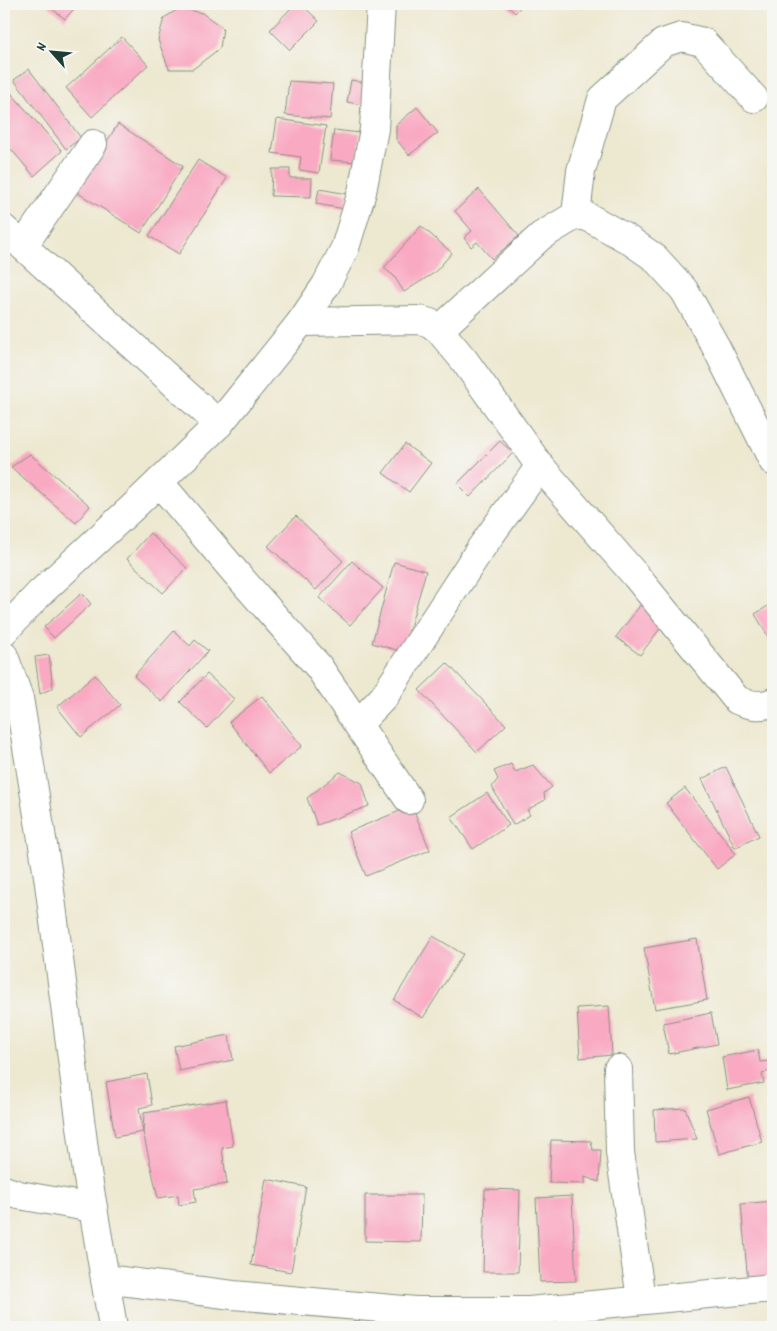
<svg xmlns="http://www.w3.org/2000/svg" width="777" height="1331" font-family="Dekko,sans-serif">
<rect width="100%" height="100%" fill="#f6f6f2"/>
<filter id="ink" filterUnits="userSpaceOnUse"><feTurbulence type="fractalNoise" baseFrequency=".02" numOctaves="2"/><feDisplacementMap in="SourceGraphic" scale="10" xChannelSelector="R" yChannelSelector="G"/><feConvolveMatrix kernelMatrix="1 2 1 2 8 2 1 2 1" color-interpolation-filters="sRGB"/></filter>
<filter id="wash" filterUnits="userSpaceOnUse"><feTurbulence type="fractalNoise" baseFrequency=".0096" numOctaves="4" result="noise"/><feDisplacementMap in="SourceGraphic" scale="20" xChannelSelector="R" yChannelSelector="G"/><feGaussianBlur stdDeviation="1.12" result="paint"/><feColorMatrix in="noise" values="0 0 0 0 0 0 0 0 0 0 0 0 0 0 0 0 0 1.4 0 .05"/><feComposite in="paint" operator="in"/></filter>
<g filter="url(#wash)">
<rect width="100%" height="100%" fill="#ede8d0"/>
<g id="blocks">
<g fill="#f9a9c2">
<polygon points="46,4 78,4 65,19"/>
<polygon points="295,4 301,4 319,21 290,50 270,30"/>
<polygon points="505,4 523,4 515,13"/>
<polygon points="180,8 202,13 223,28 220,48 193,69 169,69 158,40 164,18"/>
<polygon points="122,37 148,65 92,117 66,88"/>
<polygon points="29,69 81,138 66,149 14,80"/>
<polygon points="351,80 366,83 362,105 347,102"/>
<polygon points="289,81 333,84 330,119 285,115"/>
<polygon points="4,85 62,151 34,176 4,141"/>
<polygon points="417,107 438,133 409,155 396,139 396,125"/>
<polygon points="277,119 326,126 319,173 299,170 301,157 272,153"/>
<polygon points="118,124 183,166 141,233 75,191"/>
<polygon points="334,130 360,133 356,162 330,160"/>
<polygon points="198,160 227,178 179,254 149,236"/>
<polygon points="272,169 290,169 290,178 312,178 311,197 271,196"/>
<polygon points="319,189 348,194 345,209 316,204"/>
<polygon points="479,189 519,236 492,259 477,242 471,247 464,238 472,231 455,211"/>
<polygon points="421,226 452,253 434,273 404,292 394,276 384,268"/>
<polygon points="500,441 513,453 470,497 457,484"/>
<polygon points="405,444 431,463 409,492 383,473"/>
<polygon points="30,454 90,506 76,523 11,467"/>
<polygon points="296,516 343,561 316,590 268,546"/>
<polygon points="150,533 187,568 163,593 127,559"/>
<polygon points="352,561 383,588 350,625 319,598"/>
<polygon points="394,562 426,571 403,652 372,643"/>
<polygon points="82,593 91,604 54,638 44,627"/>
<polygon points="642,603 666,621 640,655 616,637"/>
<polygon points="773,603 773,645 755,614"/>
<polygon points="174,631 190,646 195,640 208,651 162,702 134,676"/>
<polygon points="49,655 53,688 40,694 35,657"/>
<polygon points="447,663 506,725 477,752 419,690"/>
<polygon points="207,674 234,699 207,728 180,702"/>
<polygon points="95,675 120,705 81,737 57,707"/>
<polygon points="262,696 302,746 269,773 229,722"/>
<polygon points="511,764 515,772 533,765 552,787 544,793 545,800 527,810 530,815 513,825 492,787 498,779 494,771"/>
<polygon points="726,767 759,836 735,848 702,779"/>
<polygon points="340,772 362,783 369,806 317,825 307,798"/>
<polygon points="685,788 736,854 717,869 666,803"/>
<polygon points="487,793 509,825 473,849 451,817"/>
<polygon points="412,806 430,850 366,876 348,832"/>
<polygon points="433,936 463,954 423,1018 394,1000"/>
<polygon points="697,939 707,1000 655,1009 644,948"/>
<polygon points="609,1006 612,1055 580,1058 577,1008"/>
<polygon points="711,1013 717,1044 669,1054 663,1023"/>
<polygon points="229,1035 233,1060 179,1071 174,1046"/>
<polygon points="758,1050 760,1062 770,1061 771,1071 762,1073 764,1083 727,1090 722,1057"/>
<polygon points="147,1074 152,1105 139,1108 143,1132 115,1137 106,1082"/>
<polygon points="749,1097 762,1142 719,1154 706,1109"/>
<polygon points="226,1100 233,1146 222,1148 227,1184 194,1189 196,1202 179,1205 178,1195 158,1198 143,1132 144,1113"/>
<polygon points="685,1108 697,1139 655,1142 654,1110"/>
<polygon points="551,1140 591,1141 593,1150 601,1150 599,1182 585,1177 585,1184 549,1183"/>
<polygon points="266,1179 306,1187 291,1272 251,1265"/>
<polygon points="485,1189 520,1190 518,1272 483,1272"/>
<polygon points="365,1195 422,1195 421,1242 365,1241"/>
<polygon points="572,1196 576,1281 540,1282 536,1198"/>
<polygon points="773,1201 773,1281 748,1283 741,1204"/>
<polygon points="588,1323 589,1327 571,1327 571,1326"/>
</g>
</g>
</g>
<g filter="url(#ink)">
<use href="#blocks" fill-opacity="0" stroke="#869282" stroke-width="1"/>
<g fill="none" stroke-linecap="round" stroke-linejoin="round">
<g stroke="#869282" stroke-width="30">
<g id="minor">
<polyline points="576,215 581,171 602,99 663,43 681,37 703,42 754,98"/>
<polyline points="4,229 219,424"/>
<polyline points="23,246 93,144"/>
<path d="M301,322L420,320L430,323L439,330L464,360L540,466L636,576L737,700C749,705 761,708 773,702"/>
<polyline points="439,330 541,236 576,215 588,217 629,240 655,258 684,290 716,347 773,461"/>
<polyline points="159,482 235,572 318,666 409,800"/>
<polyline points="4,631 40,593 133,507 219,424 301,322 326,285 345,248 362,192 374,129 381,4"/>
<polyline points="4,656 19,698 48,876 87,1172 113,1327"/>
<polyline points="358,724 383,698 481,548 540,466"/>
<polyline points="618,1069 620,1152 641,1299"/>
<polyline points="4,1190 19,1195 93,1208"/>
<polyline points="105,1279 233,1295 415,1311 529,1311 773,1288"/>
</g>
</g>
<use href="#minor" stroke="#fff" stroke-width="28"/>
</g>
</g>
<rect width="777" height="1331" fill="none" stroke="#f6f6f2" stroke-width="20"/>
<g transform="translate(52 52) rotate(297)" stroke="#f6f6f2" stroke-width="4" paint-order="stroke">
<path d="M0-4L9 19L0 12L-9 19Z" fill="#1f3d34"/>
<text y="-8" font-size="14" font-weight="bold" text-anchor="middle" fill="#1f3d34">N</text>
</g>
</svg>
